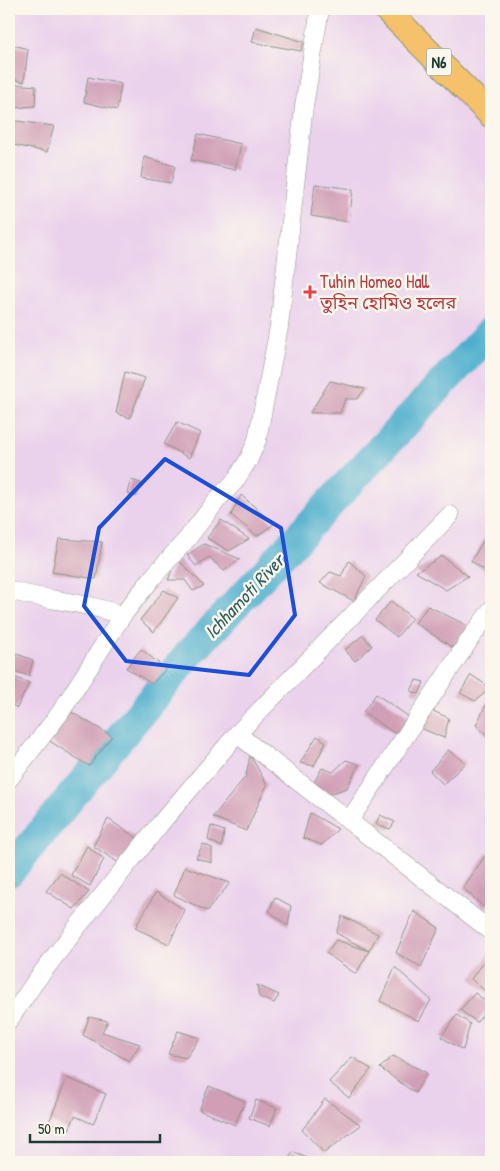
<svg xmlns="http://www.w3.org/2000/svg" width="500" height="1171" font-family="'Patrick Hand','Noto Sans Bengali',sans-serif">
<rect width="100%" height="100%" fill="#fbf7ec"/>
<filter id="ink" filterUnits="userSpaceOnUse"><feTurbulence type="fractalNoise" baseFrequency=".02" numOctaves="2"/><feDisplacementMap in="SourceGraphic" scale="10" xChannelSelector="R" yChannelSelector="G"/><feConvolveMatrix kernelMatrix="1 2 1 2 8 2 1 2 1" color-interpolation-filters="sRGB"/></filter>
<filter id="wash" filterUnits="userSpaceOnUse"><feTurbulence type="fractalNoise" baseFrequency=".0096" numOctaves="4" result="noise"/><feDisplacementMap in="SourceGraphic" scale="20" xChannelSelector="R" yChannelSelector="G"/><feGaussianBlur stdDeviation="1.12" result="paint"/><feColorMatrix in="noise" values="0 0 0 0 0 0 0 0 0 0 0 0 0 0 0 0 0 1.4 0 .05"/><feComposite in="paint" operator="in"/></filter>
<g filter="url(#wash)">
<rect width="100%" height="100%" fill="#f5e9d3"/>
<rect fill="#ead1ec" x="9" y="9" width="482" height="1153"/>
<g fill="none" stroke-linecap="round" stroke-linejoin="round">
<polyline stroke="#4eafcd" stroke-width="31" points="9,872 189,654 491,331"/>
</g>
<g id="blocks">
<g fill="#d09fb6">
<polygon points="256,27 304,42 301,51 252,42"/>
<polygon points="9,44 28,49 24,82 9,78"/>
<polygon points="88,77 121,84 117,110 84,102"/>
<polygon points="12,84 36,86 35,106 14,108"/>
<polygon points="9,120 54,126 47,152 9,144"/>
<polygon points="198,134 241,144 235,170 191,160"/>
<polygon points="144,157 175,166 171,183 141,178"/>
<polygon points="315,184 353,189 349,222 311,216"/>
<polygon points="125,372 145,378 130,418 116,413"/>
<polygon points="330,381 365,389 357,399 345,399 340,413 310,413"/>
<polygon points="177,422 200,433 189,458 164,444"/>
<polygon points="131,480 141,483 136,497 127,493"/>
<polygon points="241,495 274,524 257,536 231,515"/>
<polygon points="221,520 249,539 229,551 207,538"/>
<polygon points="486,536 491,540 491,575 471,561"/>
<polygon points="59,539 102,542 96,579 52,572"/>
<polygon points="204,544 240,559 224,571 209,557 196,566 187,555"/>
<polygon points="442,556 468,576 446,590 416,572"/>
<polygon points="177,559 204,586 193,591 185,580 168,580"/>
<polygon points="349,561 366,576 354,601 320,583 330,572 341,576"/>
<polygon points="164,590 178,598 154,632 140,620"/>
<polygon points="391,601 412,618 397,637 375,620"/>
<polygon points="428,606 470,627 455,649 415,623"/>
<polygon points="363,635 372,646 355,661 345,650"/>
<polygon points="141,649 166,669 152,684 126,668"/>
<polygon points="9,651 33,660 29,676 9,669"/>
<polygon points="9,675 29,683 17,708 9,703"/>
<polygon points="471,675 491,688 475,701 460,693"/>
<polygon points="416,680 424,682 419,694 411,691"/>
<polygon points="376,694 412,719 400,737 363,712"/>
<polygon points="491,695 491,739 476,725"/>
<polygon points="66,709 112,736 89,766 45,738"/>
<polygon points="428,709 449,718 444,738 418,727"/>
<polygon points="317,736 326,742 314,766 300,763"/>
<polygon points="448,750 466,763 443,784 430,771"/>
<polygon points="250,755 267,785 246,831 213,817 246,776"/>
<polygon points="346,760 359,764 347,788 324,796 311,788 322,768 333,772"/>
<polygon points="310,813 338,829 322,845 303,838"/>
<polygon points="380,815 395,822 390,829 376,824"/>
<polygon points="108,819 140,840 122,865 93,846"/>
<polygon points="211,826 224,831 222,847 208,840"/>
<polygon points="203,844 212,848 212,863 196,858"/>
<polygon points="87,846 104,859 90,886 71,875"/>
<polygon points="487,853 491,857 491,901 485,908 463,888"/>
<polygon points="185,867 230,883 207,911 174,895"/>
<polygon points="60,873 89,892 74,909 46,891"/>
<polygon points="156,892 185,910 169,944 135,928"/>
<polygon points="275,897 291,906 288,926 269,911"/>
<polygon points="414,911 439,928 421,967 396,953"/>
<polygon points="342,916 378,934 369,951 356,974 326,953 336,940 369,951 336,933"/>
<polygon points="491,951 491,996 471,979"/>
<polygon points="395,967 431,1000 419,1021 380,1001"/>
<polygon points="257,985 279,995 274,1003 259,997"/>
<polygon points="475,993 491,1005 477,1022 460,1010"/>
<polygon points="457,1015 470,1024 463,1050 441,1037"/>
<polygon points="89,1017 108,1021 102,1032 140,1044 129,1061 83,1035"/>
<polygon points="178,1031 200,1038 186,1058 168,1054"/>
<polygon points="393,1056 427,1073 415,1093 380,1068"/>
<polygon points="352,1057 371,1069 349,1098 329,1082"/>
<polygon points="67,1078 106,1094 93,1124 75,1116 69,1130 49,1122"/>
<polygon points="209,1086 245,1101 235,1125 199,1110"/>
<polygon points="325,1099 361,1125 324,1153 302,1130"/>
<polygon points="256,1100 277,1108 270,1126 249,1118"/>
<polygon points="293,1152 316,1162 287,1162"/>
</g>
</g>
</g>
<g filter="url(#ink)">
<use href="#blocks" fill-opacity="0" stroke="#8a9384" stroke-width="1"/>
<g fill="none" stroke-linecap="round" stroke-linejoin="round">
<g stroke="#8a9384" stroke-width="19">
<g id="minor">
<path d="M9,590C46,601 86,601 122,616"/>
<polyline points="237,734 491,931"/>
<polyline points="9,779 60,713 122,616 153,577 187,539 218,499 235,481 249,459 257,440 279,327 304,106 320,9"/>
<polyline points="349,821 470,639 491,610"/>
<polyline points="9,1020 35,982 78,926 160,824 237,734 450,515"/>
</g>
</g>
<g stroke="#8a9384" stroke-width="27">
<polyline id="highway" points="386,9 491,115"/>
</g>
<use href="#minor" stroke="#fff" stroke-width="18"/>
<use href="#highway" stroke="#f5c16b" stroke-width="25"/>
</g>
</g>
<path fill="none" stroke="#1d4ed8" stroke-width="4" stroke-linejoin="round" d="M165,459L281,528L295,615L249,675L126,661L84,606L99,528Z"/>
<path fill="#e0444e" stroke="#fbf7ec" stroke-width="2" d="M307.5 284.5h5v5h5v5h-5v5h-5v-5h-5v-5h5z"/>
<g text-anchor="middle" stroke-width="5" stroke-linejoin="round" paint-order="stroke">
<rect fill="#fbf7ec" stroke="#61756b" stroke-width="1" x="426.5" y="48.5" width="25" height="27" rx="4"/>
<g font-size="16" font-weight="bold" fill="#1f3d34">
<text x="439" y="68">N6</text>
</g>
<g font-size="18" fill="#be3a42" stroke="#fbf7ec" text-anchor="start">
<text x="320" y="288">Tuhin Homeo Hall<tspan x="320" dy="21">তুহিন হোমিও হলের</tspan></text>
</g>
<g font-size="19" font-style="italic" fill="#2d5f62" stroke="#fbf7ec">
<text transform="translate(244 596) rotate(-47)" y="7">Ichhamoti River</text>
</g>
</g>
<rect width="500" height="1171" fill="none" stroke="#fbf7ec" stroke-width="30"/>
<path d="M30 1134v8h130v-8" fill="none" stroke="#1f3d34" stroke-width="2.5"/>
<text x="38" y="1134" font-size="15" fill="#1f3d34" stroke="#fbf7ec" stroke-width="4" paint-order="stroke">50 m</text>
</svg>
